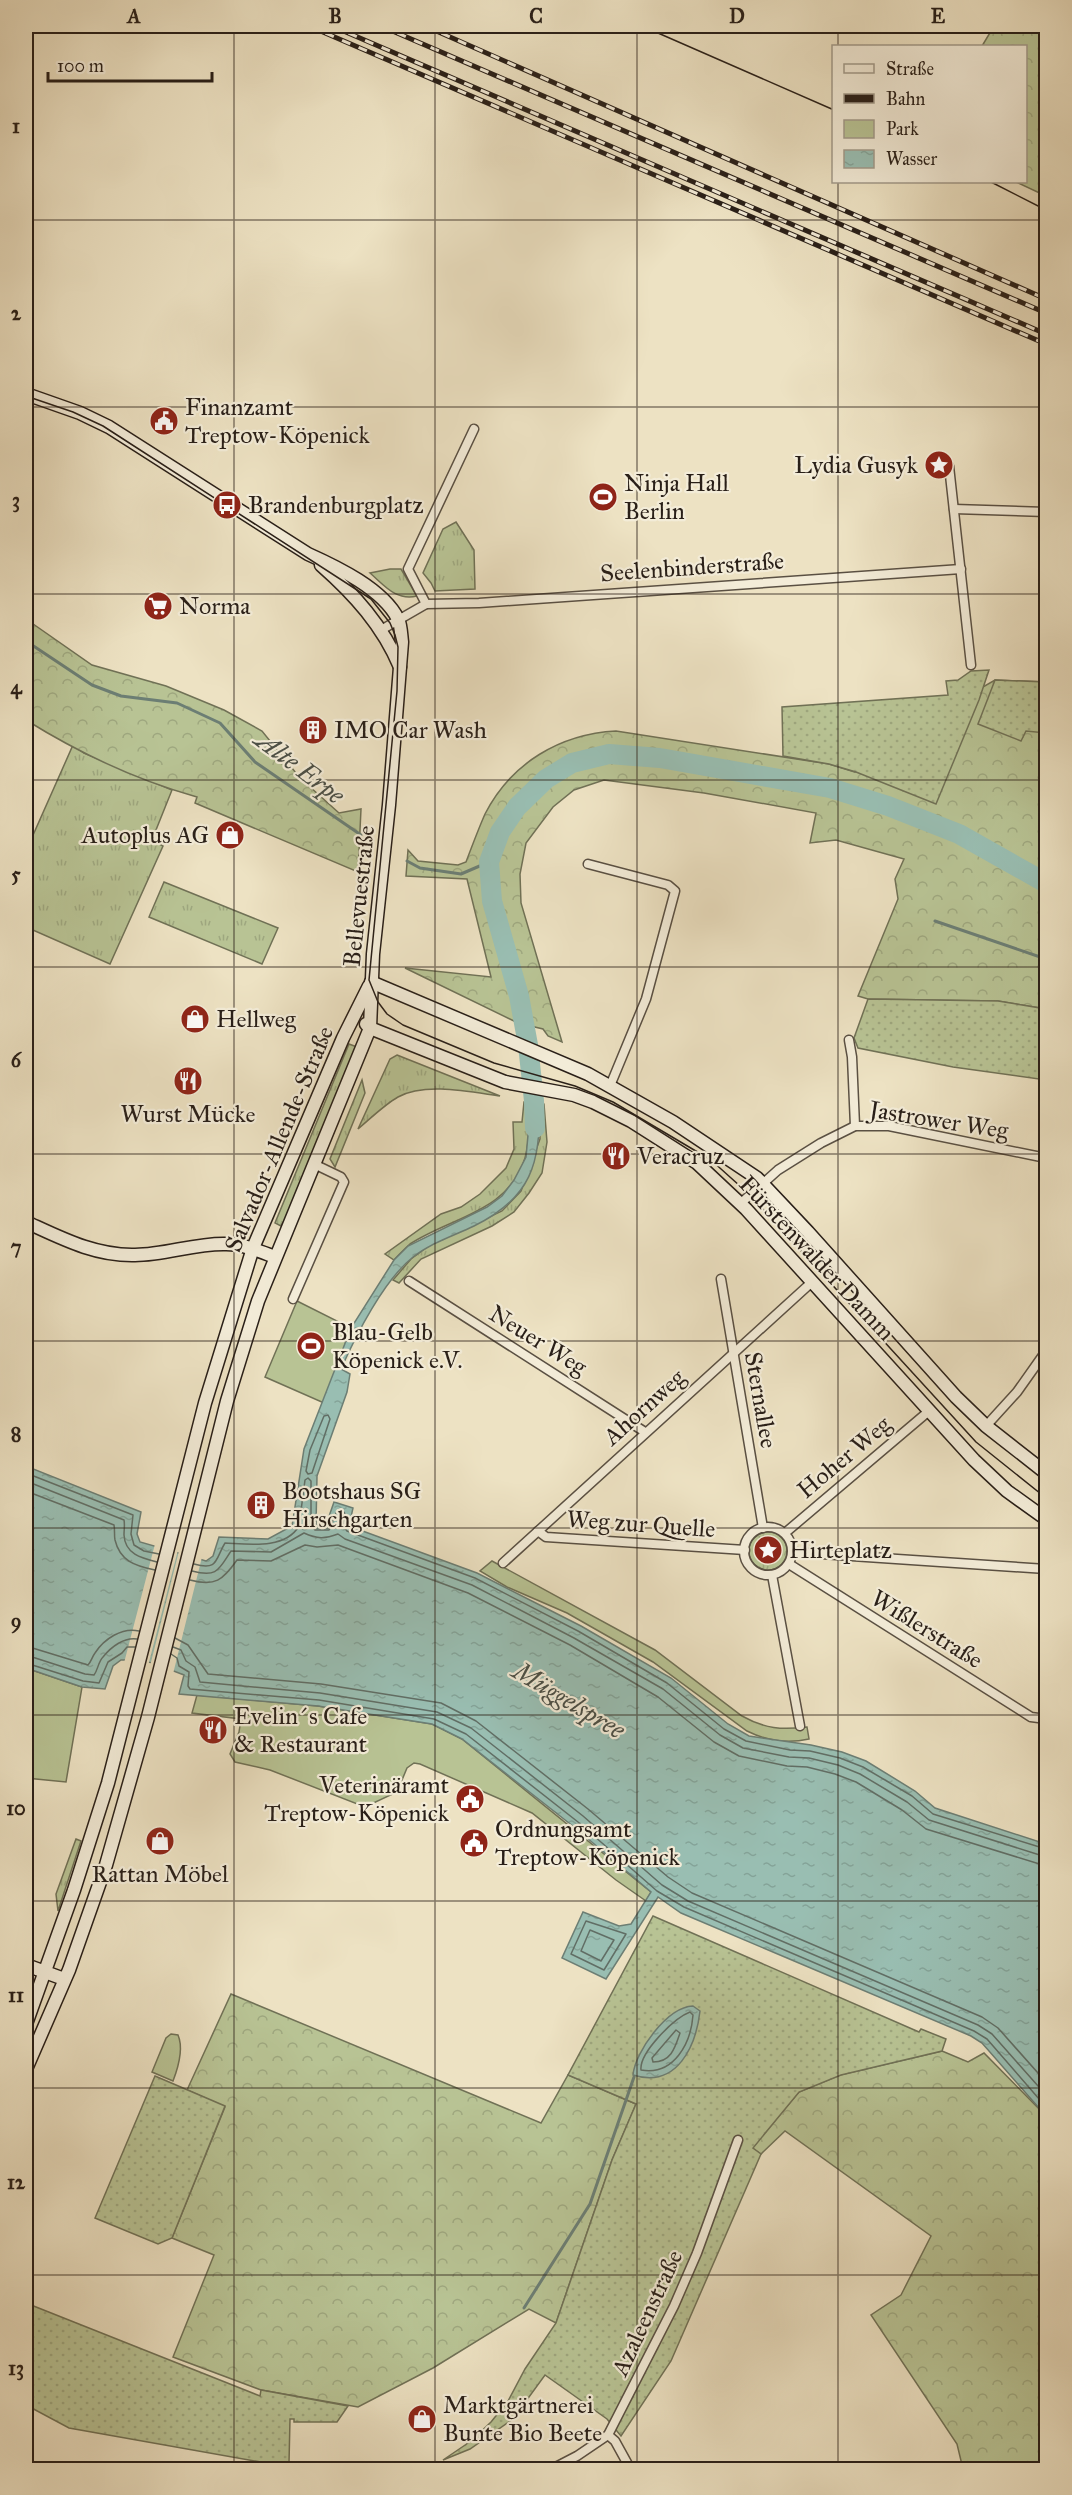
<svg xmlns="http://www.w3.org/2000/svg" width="1072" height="2495" font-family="'IM FELL Great Primer',serif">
<defs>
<pattern id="grass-tufts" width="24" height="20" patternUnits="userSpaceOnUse" patternTransform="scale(1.5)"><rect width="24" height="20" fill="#b8c394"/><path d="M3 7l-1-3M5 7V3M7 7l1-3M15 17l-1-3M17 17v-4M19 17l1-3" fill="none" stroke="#9ea77f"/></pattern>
<pattern id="forest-crowns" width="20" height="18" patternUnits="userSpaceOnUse" patternTransform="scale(1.5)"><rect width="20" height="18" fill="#b8c394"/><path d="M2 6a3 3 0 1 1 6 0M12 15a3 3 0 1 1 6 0" fill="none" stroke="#9ea77f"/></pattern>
<pattern id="garden-dots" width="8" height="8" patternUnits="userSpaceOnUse" patternTransform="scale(1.5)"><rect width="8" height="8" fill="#b8c394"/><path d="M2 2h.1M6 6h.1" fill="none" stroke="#9ea77f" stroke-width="1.8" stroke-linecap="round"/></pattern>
<pattern id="water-ripples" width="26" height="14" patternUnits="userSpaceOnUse" patternTransform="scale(1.5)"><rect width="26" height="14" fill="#99beb2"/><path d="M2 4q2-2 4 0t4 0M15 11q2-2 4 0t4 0" fill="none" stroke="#84a398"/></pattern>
</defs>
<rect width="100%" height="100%" fill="#ede2c3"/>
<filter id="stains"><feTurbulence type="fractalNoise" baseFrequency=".00333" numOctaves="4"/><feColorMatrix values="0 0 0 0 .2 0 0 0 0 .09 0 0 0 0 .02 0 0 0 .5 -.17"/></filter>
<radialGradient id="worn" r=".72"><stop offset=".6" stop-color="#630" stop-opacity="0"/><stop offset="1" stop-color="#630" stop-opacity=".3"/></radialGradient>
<g fill="url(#grass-tufts)" stroke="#707156" stroke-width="1.5">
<polygon points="456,522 474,550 475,589 435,591 431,583 423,573 443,529"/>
<path d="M390,569H401L417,596C396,601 385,586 370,573Z"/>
<polygon points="73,745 84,753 172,790 152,840 163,846 110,964 26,927 26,851"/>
<polygon points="164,882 278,928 262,964 149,917"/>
<polygon points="349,1044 357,1047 288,1215 281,1226 275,1223"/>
<path d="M397,1055L500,1096C471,1092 425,1082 398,1097C384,1105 370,1119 358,1129L390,1059Z"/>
<polygon points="362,1080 365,1093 335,1167 330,1159"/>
<path d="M524,1102H531C529,1120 530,1141 525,1158C509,1212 451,1217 410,1244C404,1249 399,1255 394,1260L385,1254L441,1214L461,1207L480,1194L506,1168L514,1149L513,1122H522Z"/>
<polygon points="539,1103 544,1104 547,1142 542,1173 529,1193 514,1212 492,1226 421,1259 399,1283 393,1280 411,1259 430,1245 502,1211 521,1191 540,1139"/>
<circle cx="768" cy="1551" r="19"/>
<polygon points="76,1839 81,1841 58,1911 56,1894"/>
</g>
<g fill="url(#forest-crowns)" stroke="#707156" stroke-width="1.5">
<polygon points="994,26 1046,26 1046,196 1016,182 1026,182 1026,46 982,46"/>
<path d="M26,619L92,665L166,686L224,710L262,731L300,778L339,813L361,809L358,872L195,803L197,797C136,780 79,753 26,720Z"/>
<path d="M995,680L1046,682V1009L998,1001L868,999L858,996L898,899L895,879L904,859L836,840L810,843L816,813L704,793L604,780L574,790L553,807L526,843L520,874L521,903L562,1042L548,1036L543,1029L518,1023L405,968L491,977L467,879L406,876L408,850L418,861L458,865L466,862C472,846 478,830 485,814C511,763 560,734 616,731L829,764L855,772L885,701L958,695L976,691Z"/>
<polygon points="231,1994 541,2123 568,2075 636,2104 612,2160 556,2323 529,2309 433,2368 358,2407 261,2390 173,2357 214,2255 172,2238 225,2107 187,2090"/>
<polygon points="942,2051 968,2062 984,2053 1046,2116 1046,2469 963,2469 957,2444 871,2315 901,2295 931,2236 785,2131 761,2154 752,2148 799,2092 840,2075"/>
</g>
<g fill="#b8c394" stroke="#707156" stroke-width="1.5">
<polygon points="297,1301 351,1328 324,1403 265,1377"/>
<path d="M492,1561L655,1650L742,1716C765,1729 782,1730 807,1727L809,1739C787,1744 767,1741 747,1731L653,1662L567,1613L507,1587L480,1571Z"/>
<polygon points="26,1668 82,1687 66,1782 26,1778"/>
<polygon points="197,1695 318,1706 432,1724 462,1739 651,1892 646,1901 616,1880 532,1813 420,1764 414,1763 407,1768 397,1792 365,1807 270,1770 235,1762 230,1754 239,1732 241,1719 192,1713"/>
<path d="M171,2034L178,2035C184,2049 178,2068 173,2081L152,2072L166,2038Z"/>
</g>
<g fill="url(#garden-dots)" stroke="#707156" stroke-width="1.5">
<polygon points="989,670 979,700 936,804 856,772 829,764 783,756 782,707 948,695 946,681 958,680 971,671"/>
<polygon points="995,680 1046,682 1046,733 1026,731 1021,741 978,724"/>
<polygon points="868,999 998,1001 1046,1009 1046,1080 953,1067 858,1048 854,1038"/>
<polygon points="653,1916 919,2032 921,2029 946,2039 942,2051 841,2075 799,2092 753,2148 761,2154 671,2361 621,2436 607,2419 545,2375 513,2419 470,2449 443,2460 471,2441 491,2422 508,2401 525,2369 556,2323 612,2160 636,2104 568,2075"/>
<polygon points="155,2076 225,2106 172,2238 158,2244 95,2218"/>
<polygon points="26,2303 260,2396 261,2390 348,2406 337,2422 294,2422 294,2419 290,2419 289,2463 283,2466 69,2428 26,2405"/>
</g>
<g fill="url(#water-ripples)" stroke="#6c7e74" stroke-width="1.5">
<path d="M531,1102L539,1103C541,1164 531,1198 474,1226C453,1236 431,1243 413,1257C384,1280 356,1335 341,1369L350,1374L347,1392L317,1476L316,1525H326L334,1502L353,1508L349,1526L477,1573L581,1626L671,1678L728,1724L749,1736L811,1745L842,1752L866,1761L915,1791L935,1808L1046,1844V2116L982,2043L971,2036L681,1913L658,1897L606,1979L562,1958L583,1912L619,1926L631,1924L651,1892L574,1827L462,1739L432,1724L318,1706L179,1694L184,1675L171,1670L172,1661C151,1665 147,1664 130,1651L127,1660H121L113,1666L105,1689L82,1687L26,1668V1466L141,1512L137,1534L140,1542L206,1561L213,1556L219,1537L268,1539L292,1526L304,1449L351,1328L394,1260L408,1246L487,1207L502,1196L514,1180L526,1157Z"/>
<path d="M693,2006L700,2011C696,2046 677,2089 633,2075C635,2052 667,2007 693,2006Z"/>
</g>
<g fill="#ede2c3">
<polygon points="155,1544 178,1550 148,1666 144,1665 143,1658 132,1655 130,1662 124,1663"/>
<polygon points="179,1551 202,1557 173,1674 168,1671 169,1663 158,1660 156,1667 150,1666"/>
</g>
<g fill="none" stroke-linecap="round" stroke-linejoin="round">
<g stroke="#616e65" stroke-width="1.5">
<polygon points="328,1415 330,1419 312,1473 308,1474 306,1471 310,1450 324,1416"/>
<polyline points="26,1473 133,1515 131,1534 134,1545 144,1551 159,1554"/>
<path d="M26,1481L124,1520C125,1525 124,1529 124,1535C125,1554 141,1558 157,1562"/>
<path d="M26,1491L114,1525C115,1530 114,1535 115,1540C120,1561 135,1566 155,1570"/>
<path d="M194,1564C219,1571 215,1559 225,1543C247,1544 285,1550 299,1526L305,1480L308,1478L311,1481V1525L315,1530H329L337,1511H343L345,1514L343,1526L347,1531L475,1578L578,1631L667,1683L724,1729L746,1741L790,1750L810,1751L840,1758L863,1767L912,1796L933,1814L1046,1849"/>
<path d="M192,1571C218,1578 219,1569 231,1551L271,1552L304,1533C317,1539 325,1539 338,1534L345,1539L472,1585L574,1638L663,1689L720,1735L743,1748L789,1757L809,1758L838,1765L860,1774L907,1802L929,1820L1046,1857"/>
<path d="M190,1580C215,1587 223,1580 237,1560L271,1561L305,1545L317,1547L338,1545L468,1593L570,1645L658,1697L714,1742L739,1756L787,1766L807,1767L835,1774L856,1782L902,1810L926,1829L1046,1866"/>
<polyline points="175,1638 188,1645 208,1674 321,1684 441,1703 476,1721 588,1809 668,1877 692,1893 982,2017 998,2028 1046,2082"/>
<path d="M26,1646L88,1665C91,1662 92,1657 95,1653C104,1639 122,1627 139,1631"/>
<polyline points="173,1647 181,1650 186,1661 195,1667 200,1682 320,1693 437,1712 471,1728 583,1816 662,1885 688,1901 978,2025 992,2034 1046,2095"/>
<polyline points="171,1654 177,1658 179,1666 189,1672 188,1686 190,1689 319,1700 434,1719 466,1734 578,1822 657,1891 684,1907 974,2031 987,2039 1046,2107"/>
<path d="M26,1655L85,1674L94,1675C98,1670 98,1662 103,1657C111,1647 124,1637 137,1639"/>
<polyline points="26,1663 83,1681 99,1683 108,1662 122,1653 127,1647 135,1647"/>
<polygon points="586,1921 626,1934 604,1970 571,1954"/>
<polygon points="590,1930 614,1940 601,1961 581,1951"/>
<path d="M690,2012L693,2015C691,2043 674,2076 641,2070C639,2053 674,2018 690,2012Z"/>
<path d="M676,2030L680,2033C675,2048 671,2062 653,2062L652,2058Z"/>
</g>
<g stroke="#6c7e74" stroke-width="3">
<polyline points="26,641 92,685 121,696 177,703 220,723 255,762 361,835"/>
<polyline points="407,861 420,868 461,874 489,862"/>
<polyline points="935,921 1046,959"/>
<polyline points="524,2308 590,2204 634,2077"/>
</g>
<polyline stroke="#99beb2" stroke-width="20" points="535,1128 534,1101 528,1045 519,996 492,901 489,862 500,832 517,807 546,779 572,763 609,754 660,758 830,788 888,806 959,834 1046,883"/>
<g stroke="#5a5043" stroke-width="11">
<g id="street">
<polyline points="949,466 971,665"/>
<polyline points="954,509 1046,512"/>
<polyline points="426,604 408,569 474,429"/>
<polyline points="381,630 426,604 479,603 961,569"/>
<polyline points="588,864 668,885 675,891 646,999 610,1086"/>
<polyline points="849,1040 852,1057 855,1126"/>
<polyline points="741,1203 778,1170 821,1143 855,1126 889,1126 1046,1158"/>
<polyline points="721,1279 763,1528"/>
<polyline points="409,1281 645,1432"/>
<polyline points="293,1299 344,1182 341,1177 316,1165"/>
<polyline points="986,1426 1017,1392 1046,1351"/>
<circle cx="768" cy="1551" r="24"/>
<polyline points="538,1531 546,1537 745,1550"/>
<polyline points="785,1533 929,1411"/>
<polyline points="792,1552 1046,1569"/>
<polyline points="503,1563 812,1282"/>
<polyline points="789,1564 1031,1717 1046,1719"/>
<polyline points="772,1575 800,1726"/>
<polyline points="608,2435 615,2441 631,2470"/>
<polyline points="550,2470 577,2456 608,2435 674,2306 697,2253 738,2140"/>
</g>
</g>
<g stroke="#291f18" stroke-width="15">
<g id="secondary">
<path d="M26,394L80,413L109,427L308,554C337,567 383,589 398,619C401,625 401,634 402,642L389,805L373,954L370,1028L258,1301L227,1401L148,1717L106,1865L69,1970L26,2069"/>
<path d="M321,565C354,594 383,626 400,667"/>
<polyline points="371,982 588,1074 673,1122 757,1178 808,1232 956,1397 986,1426 1046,1473"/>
<polyline points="366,1024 370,1028 505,1082 574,1095 593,1102 631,1121 697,1163 746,1209 974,1460 1007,1491 1046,1519"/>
<path d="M26,1222C61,1238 95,1256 135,1255C166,1255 195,1243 226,1244C243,1244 259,1251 275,1257"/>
<polyline points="26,1965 64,1979"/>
<polyline points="26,2024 74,1890 108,1783 205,1403 253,1248 343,1038 369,986"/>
</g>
</g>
<use href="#street" stroke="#f3ecd8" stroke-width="8"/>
<use href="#secondary" stroke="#f3ecd8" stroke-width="12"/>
<g stroke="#291f18" stroke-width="1.5">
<polyline points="642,26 834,110"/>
<polyline points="991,182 1046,210"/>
<polyline points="26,396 73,412 103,426 371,599 390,623 395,635 398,647 397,691 369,980 378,1002 387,1014 403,1025 494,1063 575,1086 613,1102 711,1160 750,1195 976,1442 1046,1498"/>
</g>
<g stroke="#291f18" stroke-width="5">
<g id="rail">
<polyline points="309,26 1046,344"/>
<polyline points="332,26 1046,334"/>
<polyline points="381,26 1046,313"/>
<polyline points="425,26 1046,299"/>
</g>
</g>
<use href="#rail" stroke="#f3ecd8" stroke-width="3" stroke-dasharray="9" stroke-linecap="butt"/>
</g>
<path fill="none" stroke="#291f18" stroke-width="1.5" stroke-opacity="0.55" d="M234,26V2470M435,26V2470M637,26V2470M838,26V46M838,182V2470M26,220H1046M26,407H1046M26,594H1046M26,780H1046M26,967H1046M26,1154H1046M26,1341H1046M26,1528H1046M26,1715H1046M26,1901H1046M26,2088H1046M26,2275H1046"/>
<defs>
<g id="civic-disc" transform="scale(1.5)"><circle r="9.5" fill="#8f2418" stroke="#f3ecd8"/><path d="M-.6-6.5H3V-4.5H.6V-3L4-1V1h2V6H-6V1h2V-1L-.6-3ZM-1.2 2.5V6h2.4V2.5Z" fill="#fff"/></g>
<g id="sight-disc" transform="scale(1.5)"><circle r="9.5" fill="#8f2418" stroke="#f3ecd8"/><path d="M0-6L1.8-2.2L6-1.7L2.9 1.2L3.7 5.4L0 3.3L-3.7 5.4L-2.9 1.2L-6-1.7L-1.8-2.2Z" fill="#fff"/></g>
<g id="stadium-disc" transform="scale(1.5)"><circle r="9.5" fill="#8f2418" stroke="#f3ecd8"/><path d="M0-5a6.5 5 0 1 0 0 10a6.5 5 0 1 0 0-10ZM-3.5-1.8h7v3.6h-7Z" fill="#fff"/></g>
<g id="bus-disc" transform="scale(1.5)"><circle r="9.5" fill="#8f2418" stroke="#f3ecd8"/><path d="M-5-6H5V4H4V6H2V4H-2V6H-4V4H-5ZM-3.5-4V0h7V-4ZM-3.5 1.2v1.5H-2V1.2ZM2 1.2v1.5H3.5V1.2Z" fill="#fff"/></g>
<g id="supermarket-disc" transform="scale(1.5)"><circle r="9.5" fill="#8f2418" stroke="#f3ecd8"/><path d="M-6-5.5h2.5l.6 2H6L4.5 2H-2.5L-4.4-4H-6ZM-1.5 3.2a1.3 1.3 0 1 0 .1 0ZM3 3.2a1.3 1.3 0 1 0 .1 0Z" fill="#fff"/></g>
<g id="building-disc" transform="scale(1.5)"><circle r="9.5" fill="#8f2418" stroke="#f3ecd8"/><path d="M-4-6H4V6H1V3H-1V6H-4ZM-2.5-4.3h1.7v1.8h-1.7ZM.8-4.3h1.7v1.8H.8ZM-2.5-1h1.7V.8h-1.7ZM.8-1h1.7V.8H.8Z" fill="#fff"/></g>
<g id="shop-disc" transform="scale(1.5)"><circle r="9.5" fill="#8f2418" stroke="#f3ecd8"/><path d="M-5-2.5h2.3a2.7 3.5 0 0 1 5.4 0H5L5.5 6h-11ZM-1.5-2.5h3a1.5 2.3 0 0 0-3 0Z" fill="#fff"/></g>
<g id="restaurant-disc" transform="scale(1.5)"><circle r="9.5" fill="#8f2418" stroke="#f3ecd8"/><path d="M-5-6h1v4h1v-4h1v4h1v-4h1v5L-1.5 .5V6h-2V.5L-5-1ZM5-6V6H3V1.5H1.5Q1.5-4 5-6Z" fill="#fff"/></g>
</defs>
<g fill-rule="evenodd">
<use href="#civic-disc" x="164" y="421"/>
<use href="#sight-disc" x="939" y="465"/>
<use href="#stadium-disc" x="603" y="497"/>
<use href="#bus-disc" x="227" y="505"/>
<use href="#supermarket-disc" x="158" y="606"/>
<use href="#building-disc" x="313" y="730"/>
<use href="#shop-disc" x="230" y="835"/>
<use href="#shop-disc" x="195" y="1019"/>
<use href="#restaurant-disc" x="188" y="1081"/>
<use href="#restaurant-disc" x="616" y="1156"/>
<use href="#stadium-disc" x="311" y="1346"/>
<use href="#building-disc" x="261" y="1505"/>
<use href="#sight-disc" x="768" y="1550"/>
<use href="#restaurant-disc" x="213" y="1730"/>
<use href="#civic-disc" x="470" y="1799"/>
<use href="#shop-disc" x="160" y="1841"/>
<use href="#civic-disc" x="474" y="1843"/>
<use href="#shop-disc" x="422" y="2419"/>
</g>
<g text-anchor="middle" stroke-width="4.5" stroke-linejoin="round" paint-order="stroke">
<g font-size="24" fill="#291f18" stroke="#f3ecd8" text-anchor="start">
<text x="185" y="415">Finanzamt<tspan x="185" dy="28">Treptow-Köpenick</tspan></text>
<text x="918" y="473" text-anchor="end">Lydia Gusyk</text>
<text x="624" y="491">Ninja Hall<tspan x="624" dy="28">Berlin</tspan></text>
<text x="248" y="513">Brandenburgplatz</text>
<text x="179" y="614">Norma</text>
<text x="334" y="738">IMO Car Wash</text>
<text x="209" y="843" text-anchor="end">Autoplus AG</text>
<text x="216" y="1027">Hellweg</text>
<text x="188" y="1122" text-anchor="middle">Wurst Mücke</text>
<text x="637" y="1164">Veracruz</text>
<text x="332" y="1340">Blau-Gelb<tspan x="332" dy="28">Köpenick e.V.</tspan></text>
<text x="282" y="1499">Bootshaus SG<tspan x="282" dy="28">Hirschgarten</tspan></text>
<text x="789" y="1558">Hirteplatz</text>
<text x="234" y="1724">Evelin´s Cafe<tspan x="234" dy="28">&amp; Restaurant</tspan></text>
<text x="449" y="1793" text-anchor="end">Veterinäramt<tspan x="449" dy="28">Treptow-Köpenick</tspan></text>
<text x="495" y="1837">Ordnungsamt<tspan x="495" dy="28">Treptow-Köpenick</tspan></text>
<text x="160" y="1882" text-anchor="middle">Rattan Möbel</text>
<text x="443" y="2413">Marktgärtnerei<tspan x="443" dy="28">Bunte Bio Beete</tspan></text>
</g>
<g font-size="24" fill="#291f18" stroke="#f3ecd8">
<text transform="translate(692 567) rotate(-4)" y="8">Seelenbinderstraße</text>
<text transform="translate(359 896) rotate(-84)" y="8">Bellevuestraße</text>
<text transform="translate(939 1120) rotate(9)" y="8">Jastrower Weg</text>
<text transform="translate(279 1139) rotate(-67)" y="8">Salvador-Allende-Straße</text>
<text transform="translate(817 1258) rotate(47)" y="8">Fürstenwalder Damm</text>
<text transform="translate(538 1340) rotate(32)" y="8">Neuer Weg</text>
<text transform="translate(761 1400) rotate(80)" y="8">Sternallee</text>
<text transform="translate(644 1407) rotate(-42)" y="8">Ahornweg</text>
<text transform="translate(844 1457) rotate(-40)" y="8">Hoher Weg</text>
<text transform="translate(641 1524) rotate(4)" y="8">Weg zur Quelle</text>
<text transform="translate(927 1629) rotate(32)" y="8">Wißlerstraße</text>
<text transform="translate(647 2313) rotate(-65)" y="8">Azaleenstraße</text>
</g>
<g font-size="26" font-style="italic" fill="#4b4f46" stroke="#f3ecd8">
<text transform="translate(300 767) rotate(37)" y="9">Alte Erpe</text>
<text transform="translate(569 1700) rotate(31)" y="9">Müggelspree</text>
</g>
</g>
<rect width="1072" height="2495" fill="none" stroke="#ede2c3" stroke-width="66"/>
<rect x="832" y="45" width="195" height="138" fill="#f3ecd8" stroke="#a29a8b" stroke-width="1.5"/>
<rect x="844" y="64" width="30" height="9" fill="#f3ecd8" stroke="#a29a8b" stroke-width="1.5"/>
<text x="886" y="75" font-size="18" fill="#291f18">Straße</text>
<rect x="844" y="94" width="30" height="9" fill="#291f18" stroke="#a29a8b" stroke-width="1.5"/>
<text x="886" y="105" font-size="18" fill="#291f18">Bahn</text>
<rect x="844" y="120" width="30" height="18" fill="#b8c394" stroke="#a29a8b" stroke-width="1.5"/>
<text x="886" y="135" font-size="18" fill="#291f18">Park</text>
<rect x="844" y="150" width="30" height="18" fill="url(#water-ripples)" stroke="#a29a8b" stroke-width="1.5"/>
<text x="886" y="165" font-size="18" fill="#291f18">Wasser</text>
<path d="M48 72v9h164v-9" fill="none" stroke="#291f18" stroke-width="3"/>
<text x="57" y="72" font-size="18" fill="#291f18" stroke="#f3ecd8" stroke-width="4.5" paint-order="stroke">100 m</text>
<rect x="33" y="33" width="1006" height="2429" fill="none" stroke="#291f18" stroke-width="2"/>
<g font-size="20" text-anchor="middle" font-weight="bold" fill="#291f18">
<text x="134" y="23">A</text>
<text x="335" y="23">B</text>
<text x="536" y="23">C</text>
<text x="737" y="23">D</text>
<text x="938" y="23">E</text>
<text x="16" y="133">1</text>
<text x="16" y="320">2</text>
<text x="16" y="507">3</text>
<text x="16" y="694">4</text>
<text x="16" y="881">5</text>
<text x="16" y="1067">6</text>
<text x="16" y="1254">7</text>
<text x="16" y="1441">8</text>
<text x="16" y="1628">9</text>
<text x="16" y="1815">10</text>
<text x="16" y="2002">11</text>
<text x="16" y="2189">12</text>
<text x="16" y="2375">13</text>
</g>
<rect width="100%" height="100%" filter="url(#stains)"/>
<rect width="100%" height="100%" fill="url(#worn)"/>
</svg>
